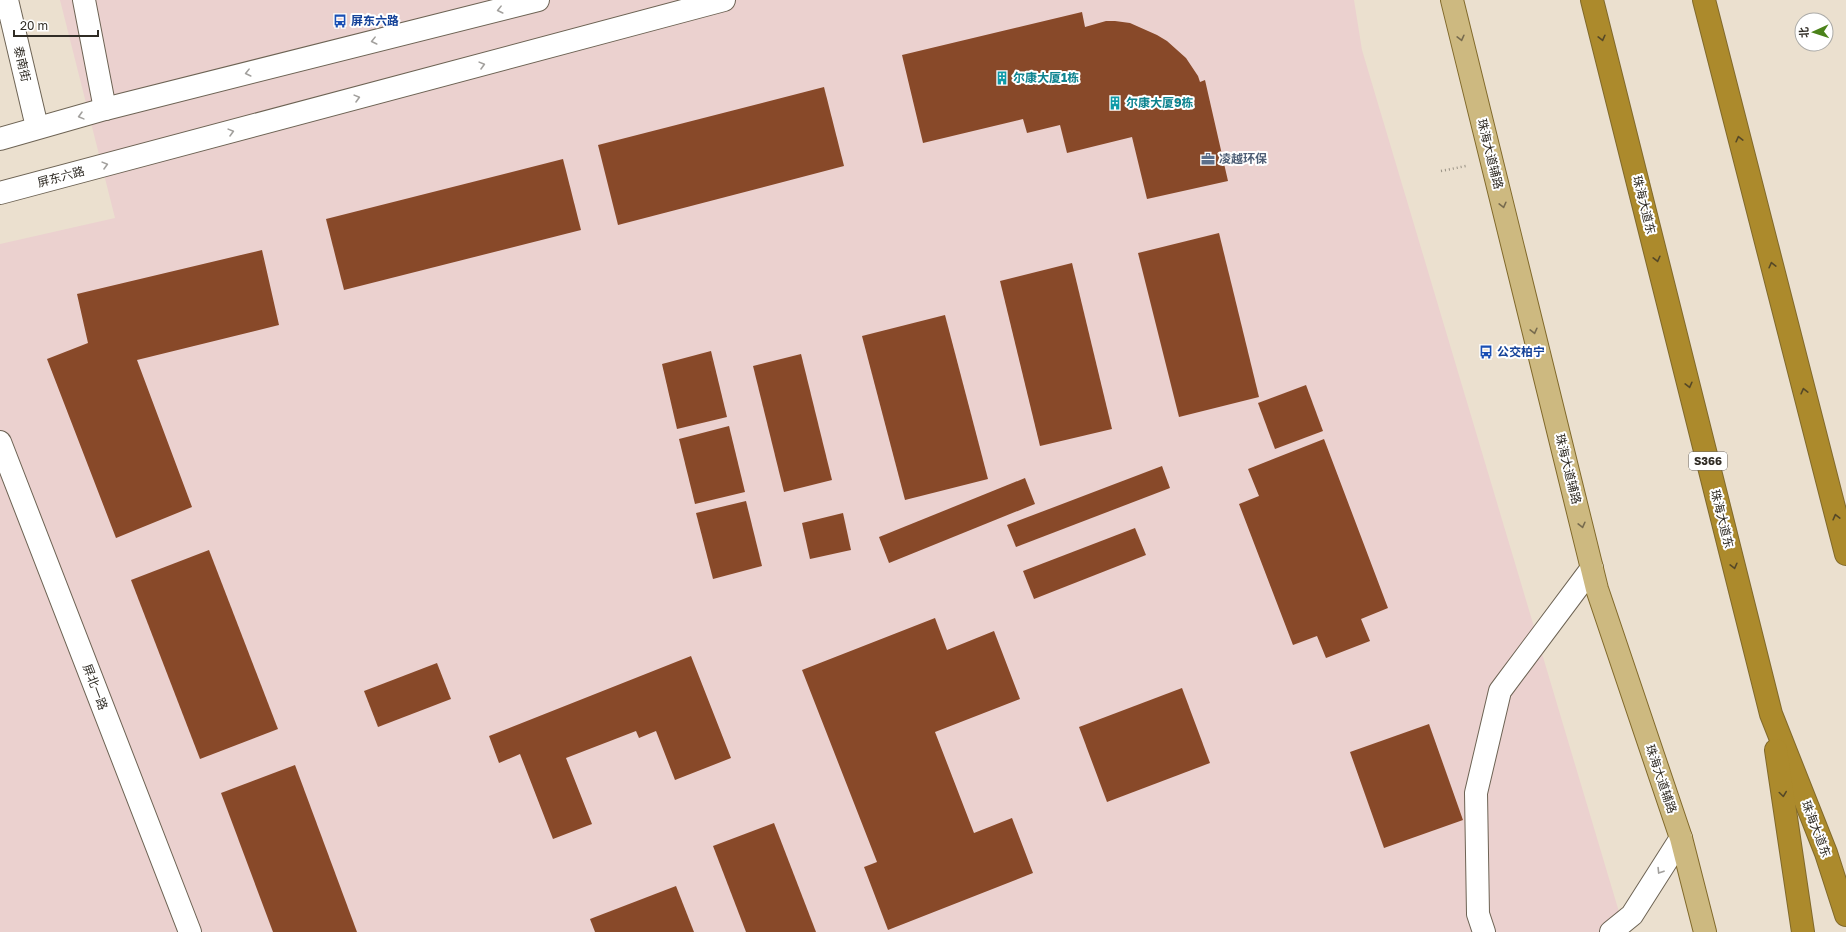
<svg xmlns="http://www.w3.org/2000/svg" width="1846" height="932" font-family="'Golos Text','Noto Sans SC',sans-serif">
<rect width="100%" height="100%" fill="#ebe0cf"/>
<polygon fill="#ebd1cf" points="60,0 1354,0 1362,50 1625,932 0,932 0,244 115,218"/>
<g fill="#884929">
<polygon points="1082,12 1085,27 1106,21 1115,21 1130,23 1157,35 1167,41 1186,58 1198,76 1200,82 1205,80 1228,181 1147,199 1132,137 1067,153 1060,125 1027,133 1023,119 923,143 902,55"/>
<polygon points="824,87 844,166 618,225 598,145"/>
<polygon points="563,159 581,230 344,290 326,219"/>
<polygon points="1219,233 1259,397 1179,417 1138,253"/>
<polygon points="262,250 279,325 137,360 192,507 116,538 47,359 88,343 77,294"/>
<polygon points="1072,263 1112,429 1040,446 1000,281"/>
<polygon points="945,315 988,479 905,500 862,336"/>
<polygon points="711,351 727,417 677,429 662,364"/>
<polygon points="801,354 832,480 784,492 753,366"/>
<polygon points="1306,385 1323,431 1275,449 1258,403"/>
<polygon points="729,426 745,492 695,504 679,439"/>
<polygon points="1324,439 1388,608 1361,619 1370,641 1326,658 1317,636 1293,645 1239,504 1259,496 1248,469"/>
<polygon points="1162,466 1170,488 1016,547 1007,525"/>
<polygon points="1025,478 1035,504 889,563 879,537"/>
<polygon points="746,501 762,566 713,579 696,513"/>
<polygon points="843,513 851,550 810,559 802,523"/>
<polygon points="1135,528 1146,555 1034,599 1023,571"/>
<polygon points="209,550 278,729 200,759 131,580"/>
<polygon points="935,618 947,650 994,631 1020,699 935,732 974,833 1012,818 1033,873 888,930 864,867 877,862 802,670"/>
<polygon points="691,656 731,758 675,780 656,731 639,738 636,731 566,758 592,824 553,839 520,754 499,763 489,736"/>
<polygon points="437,663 451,699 378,727 364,691"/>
<polygon points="1182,688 1210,763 1107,802 1079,727"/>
<polygon points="1429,724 1463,820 1384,848 1350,752"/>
<polygon points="295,765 357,932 273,932 221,793"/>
<polygon points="774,823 816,932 746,932 713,846"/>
<polygon points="676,886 694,932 595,932 590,919"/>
</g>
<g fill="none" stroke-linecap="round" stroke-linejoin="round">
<g stroke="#6d6354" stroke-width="24">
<g id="minor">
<polyline points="7,0 37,127"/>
<polyline points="84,0 105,109"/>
<polyline points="0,139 105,109 538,0"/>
<polyline points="0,193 724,0"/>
<polyline points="0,442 190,932"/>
<polyline points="1484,932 1478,914 1476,793 1500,691 1592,568"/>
<polyline points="1611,932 1632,915 1681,838"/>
</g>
</g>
<g stroke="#81692a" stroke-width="24">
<polyline id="major" points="1452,0 1597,589 1681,838 1705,932"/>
</g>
<g stroke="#81692a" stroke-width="24">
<g id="highway">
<polyline points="1592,0 1771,714 1826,853 1846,915"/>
<polyline points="1704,0 1846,554"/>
<polyline points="1776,750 1803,932"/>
</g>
</g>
<polyline stroke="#989184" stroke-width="2.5" stroke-dasharray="1 3" stroke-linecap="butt" points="1441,171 1466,166"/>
<use href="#minor" stroke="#fff" stroke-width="22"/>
<use href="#major" stroke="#cdb980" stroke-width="22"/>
<use href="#highway" stroke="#ac8a2c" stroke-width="22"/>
</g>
<defs><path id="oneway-chevron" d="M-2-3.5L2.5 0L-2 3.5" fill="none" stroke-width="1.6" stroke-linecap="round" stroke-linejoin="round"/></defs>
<g stroke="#a2a09d">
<use href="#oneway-chevron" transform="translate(500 10) rotate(166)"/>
<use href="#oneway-chevron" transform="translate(374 41) rotate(166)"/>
<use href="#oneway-chevron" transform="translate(482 65) rotate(-15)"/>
<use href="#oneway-chevron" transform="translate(248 73) rotate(166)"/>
<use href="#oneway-chevron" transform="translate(357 98) rotate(-15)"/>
<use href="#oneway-chevron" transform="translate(81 116) rotate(165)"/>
<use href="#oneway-chevron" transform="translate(231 132) rotate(-15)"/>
<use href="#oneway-chevron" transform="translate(105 165) rotate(-15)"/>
<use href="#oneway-chevron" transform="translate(1660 871) rotate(122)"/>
</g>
<g stroke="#776b4e">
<use href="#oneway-chevron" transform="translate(1461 38) rotate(76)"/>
<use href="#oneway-chevron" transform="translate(1503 205) rotate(76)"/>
<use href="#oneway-chevron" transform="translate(1534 331) rotate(76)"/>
<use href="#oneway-chevron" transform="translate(1582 525) rotate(76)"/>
</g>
<g stroke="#554827">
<use href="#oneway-chevron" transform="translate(1602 38) rotate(76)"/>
<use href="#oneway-chevron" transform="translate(1739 139) rotate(-104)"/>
<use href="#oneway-chevron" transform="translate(1657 259) rotate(76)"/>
<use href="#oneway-chevron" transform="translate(1772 265) rotate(-104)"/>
<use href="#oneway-chevron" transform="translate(1689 385) rotate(76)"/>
<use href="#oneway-chevron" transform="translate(1804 391) rotate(-104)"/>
<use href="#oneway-chevron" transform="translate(1836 517) rotate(-104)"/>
<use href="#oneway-chevron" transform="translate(1734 566) rotate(76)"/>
<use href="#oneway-chevron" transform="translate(1783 794) rotate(82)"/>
</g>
<defs>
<g id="bus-bare" transform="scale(1.08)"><path d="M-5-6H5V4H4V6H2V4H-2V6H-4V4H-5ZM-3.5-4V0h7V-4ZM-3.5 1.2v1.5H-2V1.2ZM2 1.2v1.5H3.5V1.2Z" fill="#1a4fb4" stroke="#fff" stroke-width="2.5" paint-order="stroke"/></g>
<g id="building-bare" transform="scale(1.08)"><path d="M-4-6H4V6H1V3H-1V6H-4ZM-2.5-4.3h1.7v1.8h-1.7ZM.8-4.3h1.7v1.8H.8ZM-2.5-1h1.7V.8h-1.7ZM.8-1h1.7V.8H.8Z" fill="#0f9aa8" stroke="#fff" stroke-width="2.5" paint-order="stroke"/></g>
<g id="office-bare" transform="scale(1.08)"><path d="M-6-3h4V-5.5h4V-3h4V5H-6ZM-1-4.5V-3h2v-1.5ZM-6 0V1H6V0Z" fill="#5c6f8a" stroke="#fff" stroke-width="2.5" paint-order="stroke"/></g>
</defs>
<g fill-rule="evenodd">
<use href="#bus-bare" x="340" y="21"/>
<use href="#building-bare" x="1002" y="78"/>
<use href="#building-bare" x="1115" y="103"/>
<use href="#office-bare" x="1208" y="159"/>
<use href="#bus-bare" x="1486" y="352"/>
</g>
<g text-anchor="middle" stroke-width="4" stroke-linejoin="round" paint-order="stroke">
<rect fill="#fff" stroke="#6e6b66" stroke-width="1" x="1689" y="452" width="38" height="18" rx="3"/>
<g font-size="11" font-weight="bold" fill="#302c25">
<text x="1708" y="465">S366</text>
</g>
<g font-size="12" font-weight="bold" fill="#164399" stroke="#fff" text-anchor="start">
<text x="351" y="25">屏东六路</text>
<text x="1497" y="356">公交柏宁</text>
</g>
<g font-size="12" fill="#302c25" stroke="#fff">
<text transform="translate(22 64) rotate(77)" y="4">泰南街</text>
<text transform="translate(1490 154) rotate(76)" y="4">珠海大道辅路</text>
<text transform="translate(61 177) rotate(-15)" y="4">屏东六路</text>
<text transform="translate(1644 205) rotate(76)" y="4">珠海大道东</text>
<text transform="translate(1568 469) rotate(76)" y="4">珠海大道辅路</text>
<text transform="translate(1722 519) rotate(76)" y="4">珠海大道东</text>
<text transform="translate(95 687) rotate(69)" y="4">屏北一路</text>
<text transform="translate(1661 779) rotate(71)" y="4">珠海大道辅路</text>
<text transform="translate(1816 829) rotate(69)" y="4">珠海大道东</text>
</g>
<g font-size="12" font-weight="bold" fill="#0d838f" stroke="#fff" text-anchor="start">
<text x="1013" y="82">尔康大厦1栋</text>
<text x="1126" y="107">尔康大厦9栋</text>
</g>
<g font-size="12" font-weight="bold" fill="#4e5e75" stroke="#fff" text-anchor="start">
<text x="1219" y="163">凌越环保</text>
</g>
</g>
<g transform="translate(1814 32) rotate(267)"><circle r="19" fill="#ffffff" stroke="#acaba8"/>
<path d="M0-3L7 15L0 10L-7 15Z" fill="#4b821a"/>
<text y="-6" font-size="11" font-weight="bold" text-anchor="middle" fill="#302c25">北</text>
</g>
<path d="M14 30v6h84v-6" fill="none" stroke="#302c25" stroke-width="2"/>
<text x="20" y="30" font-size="12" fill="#302c25" stroke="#ffffff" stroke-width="3" paint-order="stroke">20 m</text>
</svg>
